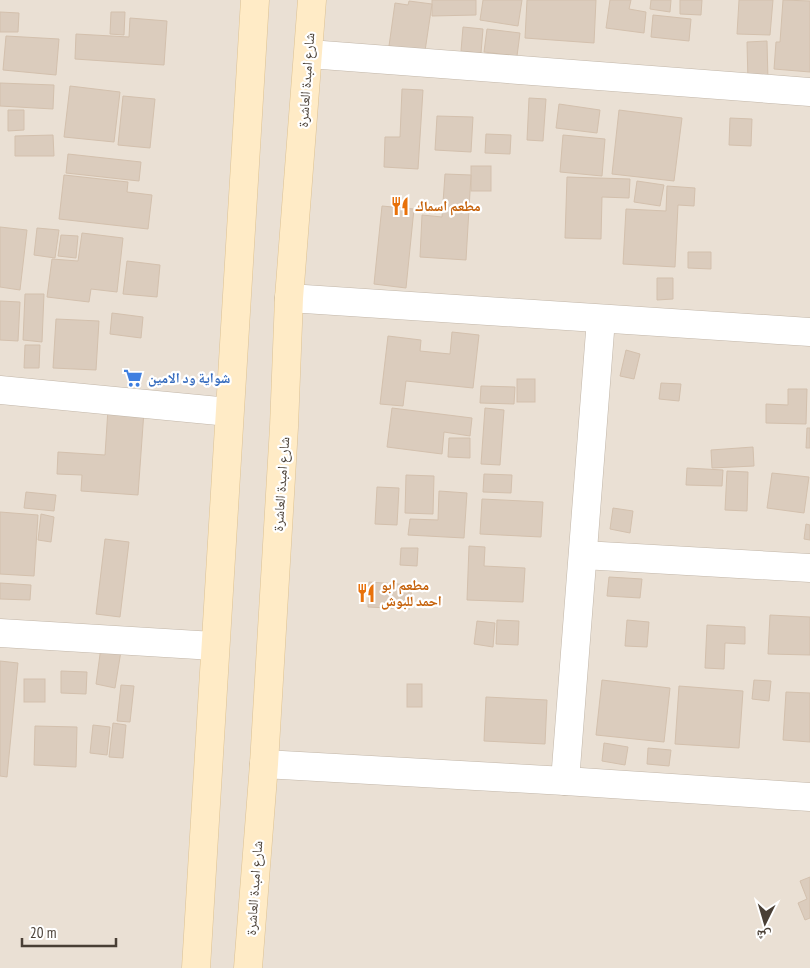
<svg xmlns="http://www.w3.org/2000/svg" width="810" height="968" font-family="'PT Sans Narrow','Noto Naskh Arabic',sans-serif">
<rect width="100%" height="100%" fill="#f5efe6"/>
<rect fill="#eae0d4" x="0" y="0" width="810" height="968"/>
<g fill="#dbccbd" stroke="#d3c0ad">
<polygon points="432,0 476,0 476,15 432,16"/>
<polygon points="483,0 522,0 518,26 480,20"/>
<polygon points="527,0 596,0 594,43 525,38"/>
<polygon points="610,0 631,0 629,9 646,12 644,33 606,28"/>
<polygon points="651,0 671,0 670,12 650,9"/>
<polygon points="680,0 702,0 701,15 680,14"/>
<polygon points="739,0 773,0 770,35 737,34"/>
<polygon points="783,0 810,1 810,72 774,69 776,42 780,42"/>
<polygon points="409,1 432,4 425,51 389,46 395,3 408,5"/>
<polygon points="0,12 19,13 18,32 0,32"/>
<polygon points="111,12 125,12 124,35 110,34"/>
<polygon points="653,15 691,19 689,41 651,37"/>
<polygon points="130,18 167,21 164,65 75,59 76,34 129,37"/>
<polygon points="463,27 483,29 481,53 461,51"/>
<polygon points="487,29 520,33 517,56 484,52"/>
<polygon points="6,36 59,39 56,75 3,70"/>
<polygon points="767,41 768,81 748,82 747,42"/>
<polygon points="0,83 54,85 53,109 0,106"/>
<polygon points="70,86 120,92 114,142 64,137"/>
<polygon points="402,89 423,90 418,169 384,167 385,137 400,137"/>
<polygon points="123,96 155,99 150,148 118,145"/>
<polygon points="529,98 546,99 543,141 527,140"/>
<polygon points="559,104 600,110 597,133 556,128"/>
<polygon points="8,110 24,110 24,130 8,131"/>
<polygon points="619,110 682,118 674,181 612,174"/>
<polygon points="437,116 473,117 471,152 435,150"/>
<polygon points="730,118 752,119 751,146 729,145"/>
<polygon points="486,134 511,135 510,154 485,153"/>
<polygon points="53,135 54,156 15,156 15,136"/>
<polygon points="563,135 605,139 602,176 560,172"/>
<polygon points="68,154 141,162 139,181 66,173"/>
<rect x="471" y="166" width="20" height="25"/>
<polygon points="445,174 471,175 466,260 420,257 422,215 442,217"/>
<polygon points="64,175 128,182 127,192 152,195 148,229 59,219"/>
<polygon points="567,177 630,179 629,198 602,197 601,239 565,238"/>
<polygon points="637,181 664,185 660,206 634,202"/>
<polygon points="667,186 695,188 694,206 678,205 675,267 623,264 626,209 666,211"/>
<polygon points="382,206 414,209 406,288 374,284"/>
<polygon points="0,227 27,230 20,290 0,287"/>
<polygon points="37,228 59,230 55,258 34,255"/>
<polygon points="82,233 123,238 117,292 91,289 89,302 47,297 52,259 78,261"/>
<polygon points="61,235 78,236 76,258 58,256"/>
<polygon points="688,252 711,252 711,269 688,268"/>
<polygon points="127,261 160,265 157,297 123,294"/>
<polygon points="657,278 673,278 673,299 657,300"/>
<polygon points="25,294 44,294 42,342 23,340"/>
<polygon points="0,301 20,302 18,341 0,340"/>
<polygon points="112,313 143,317 141,338 110,334"/>
<polygon points="56,319 99,321 96,370 53,368"/>
<polygon points="452,332 479,335 473,388 406,381 403,406 380,404 388,336 421,340 420,351 450,354"/>
<polygon points="25,345 40,345 39,368 24,368"/>
<polygon points="626,350 640,354 634,379 620,376"/>
<rect x="517" y="379" width="18" height="23"/>
<polygon points="661,383 681,384 679,401 659,399"/>
<polygon points="481,386 515,387 514,404 480,403"/>
<polygon points="788,389 807,389 806,424 766,423 766,404 788,405"/>
<polygon points="392,408 472,418 470,436 444,432 442,454 387,447"/>
<polygon points="485,408 504,410 500,465 481,464"/>
<polygon points="108,409 144,411 138,495 81,491 82,475 57,474 58,452 105,455"/>
<polygon points="807,428 810,428 810,448 806,448"/>
<polygon points="449,438 470,438 470,458 448,457"/>
<polygon points="753,447 754,466 712,468 711,450"/>
<polygon points="687,468 723,470 722,486 686,485"/>
<polygon points="727,471 748,472 747,511 725,510"/>
<polygon points="772,473 809,477 804,513 767,508"/>
<polygon points="484,474 512,475 511,493 483,492"/>
<polygon points="406,475 434,476 433,514 405,513"/>
<polygon points="377,487 399,488 397,525 375,524"/>
<polygon points="439,491 467,493 464,538 408,535 410,519 438,520"/>
<polygon points="26,492 56,495 54,511 24,508"/>
<polygon points="482,499 543,502 541,537 480,534"/>
<polygon points="613,508 633,511 630,533 610,529"/>
<polygon points="0,512 38,515 34,576 0,574"/>
<polygon points="41,514 54,517 51,542 38,540"/>
<polygon points="806,524 810,525 810,540 804,539"/>
<polygon points="105,539 129,542 120,617 96,614"/>
<polygon points="469,546 485,547 484,566 525,568 523,602 467,600"/>
<polygon points="401,548 418,548 417,566 400,565"/>
<polygon points="609,577 642,579 640,598 607,596"/>
<polygon points="369,582 412,585 410,609 368,607"/>
<polygon points="0,583 31,585 30,600 0,599"/>
<polygon points="770,615 810,617 810,655 768,654"/>
<polygon points="497,620 519,621 518,645 496,644"/>
<polygon points="627,620 649,622 647,647 625,646"/>
<polygon points="477,621 495,623 493,647 474,644"/>
<polygon points="707,625 745,627 745,644 725,643 724,669 705,668"/>
<polygon points="101,647 121,651 115,688 96,684"/>
<polygon points="0,661 18,663 7,777 0,776"/>
<polygon points="61,671 87,672 86,694 61,693"/>
<rect x="24" y="679" width="21" height="23"/>
<polygon points="602,680 670,688 664,742 596,735"/>
<polygon points="754,680 771,681 769,701 752,699"/>
<rect x="407" y="684" width="15" height="23"/>
<polygon points="121,685 134,686 130,722 117,721"/>
<polygon points="679,686 743,691 739,748 675,744"/>
<polygon points="786,692 810,693 810,742 783,740"/>
<polygon points="486,697 547,700 545,744 484,741"/>
<polygon points="113,723 126,725 123,758 109,757"/>
<polygon points="93,725 110,727 107,755 90,753"/>
<polygon points="35,726 77,727 76,767 34,765"/>
<polygon points="604,743 628,747 625,765 602,761"/>
<polygon points="648,748 671,750 669,766 647,764"/>
<polygon points="810,877 810,918 805,920 798,903 807,899 800,881"/>
</g>
<g fill="none" stroke-linecap="round" stroke-linejoin="round">
<g stroke="#c2b6a8" stroke-width="29">
<g id="street">
<polyline points="309,54 810,92"/>
<polyline points="289,298 810,332"/>
<polyline points="0,390 229,412"/>
<polyline points="583,555 810,568"/>
<polyline points="0,633 214,646"/>
<polyline points="264,764 565,781 810,797"/>
<polyline points="565,781 601,319"/>
</g>
</g>
<g stroke="#ddc293" stroke-width="29">
<g id="secondary">
<polyline points="196,968 255,0"/>
<polyline points="248,968 264,764 284,427 289,298 312,0"/>
</g>
</g>
<use href="#street" stroke="#fff" stroke-width="28"/>
<use href="#secondary" stroke="#ffebc6" stroke-width="28"/>
</g>
<defs>
<g id="restaurant-bare" transform="scale(1.5)"><path d="M-5-6h1v4h1v-4h1v4h1v-4h1v5L-1.5 .5V6h-2V.5L-5-1ZM5-6V6H3V1.5H1.5Q1.5-4 5-6Z" fill="#e8710a" stroke="#fff" stroke-width="2.5" paint-order="stroke"/></g>
<g id="supermarket-bare" transform="scale(1.5)"><path d="M-6-5.5h2.5l.6 2H6L4.5 2H-2.5L-4.4-4H-6ZM-1.5 3.2a1.3 1.3 0 1 0 .1 0ZM3 3.2a1.3 1.3 0 1 0 .1 0Z" fill="#3f7fe0" stroke="#fff" stroke-width="2.5" paint-order="stroke"/></g>
</defs>
<g fill-rule="evenodd">
<use href="#restaurant-bare" x="400" y="206"/>
<use href="#supermarket-bare" x="133" y="378"/>
<use href="#restaurant-bare" x="366" y="593"/>
</g>
<g text-anchor="middle" stroke-width="4.5" stroke-linejoin="round" paint-order="stroke">
<g font-size="14" fill="#493f35" stroke="#fff">
<text transform="translate(306 80) rotate(-86)" y="5">شارع امبدة العاشرة</text>
<text transform="translate(281 484) rotate(-86)" y="5">شارع امبدة العاشرة</text>
<text transform="translate(254 888) rotate(-86)" y="5">شارع امبدة العاشرة</text>
</g>
<g font-size="14" font-weight="bold" fill="#c56008" stroke="#fff" text-anchor="start">
<text x="415" y="211">مطعم اسماك</text>
<text x="381" y="590">مطعم ابو<tspan x="381" dy="16">احمد للبوش</tspan></text>
</g>
<g font-size="14" font-weight="bold" fill="#366cbe" stroke="#fff" text-anchor="start">
<text x="148" y="383">شواية ود الامين</text>
</g>
</g>
<g transform="translate(765 923) rotate(185)" stroke="#ffffff" stroke-width="4" paint-order="stroke">
<path d="M0-4L9 19L0 12L-9 19Z" fill="#493f35"/>
<text y="-8" font-size="14" font-weight="bold" text-anchor="middle" fill="#493f35">ش</text>
</g>
<path d="M22 938v8h94v-8" fill="none" stroke="#493f35" stroke-width="2.5"/>
<text x="30" y="938" font-size="15" fill="#493f35" stroke="#ffffff" stroke-width="4" paint-order="stroke">20 m</text>
</svg>
